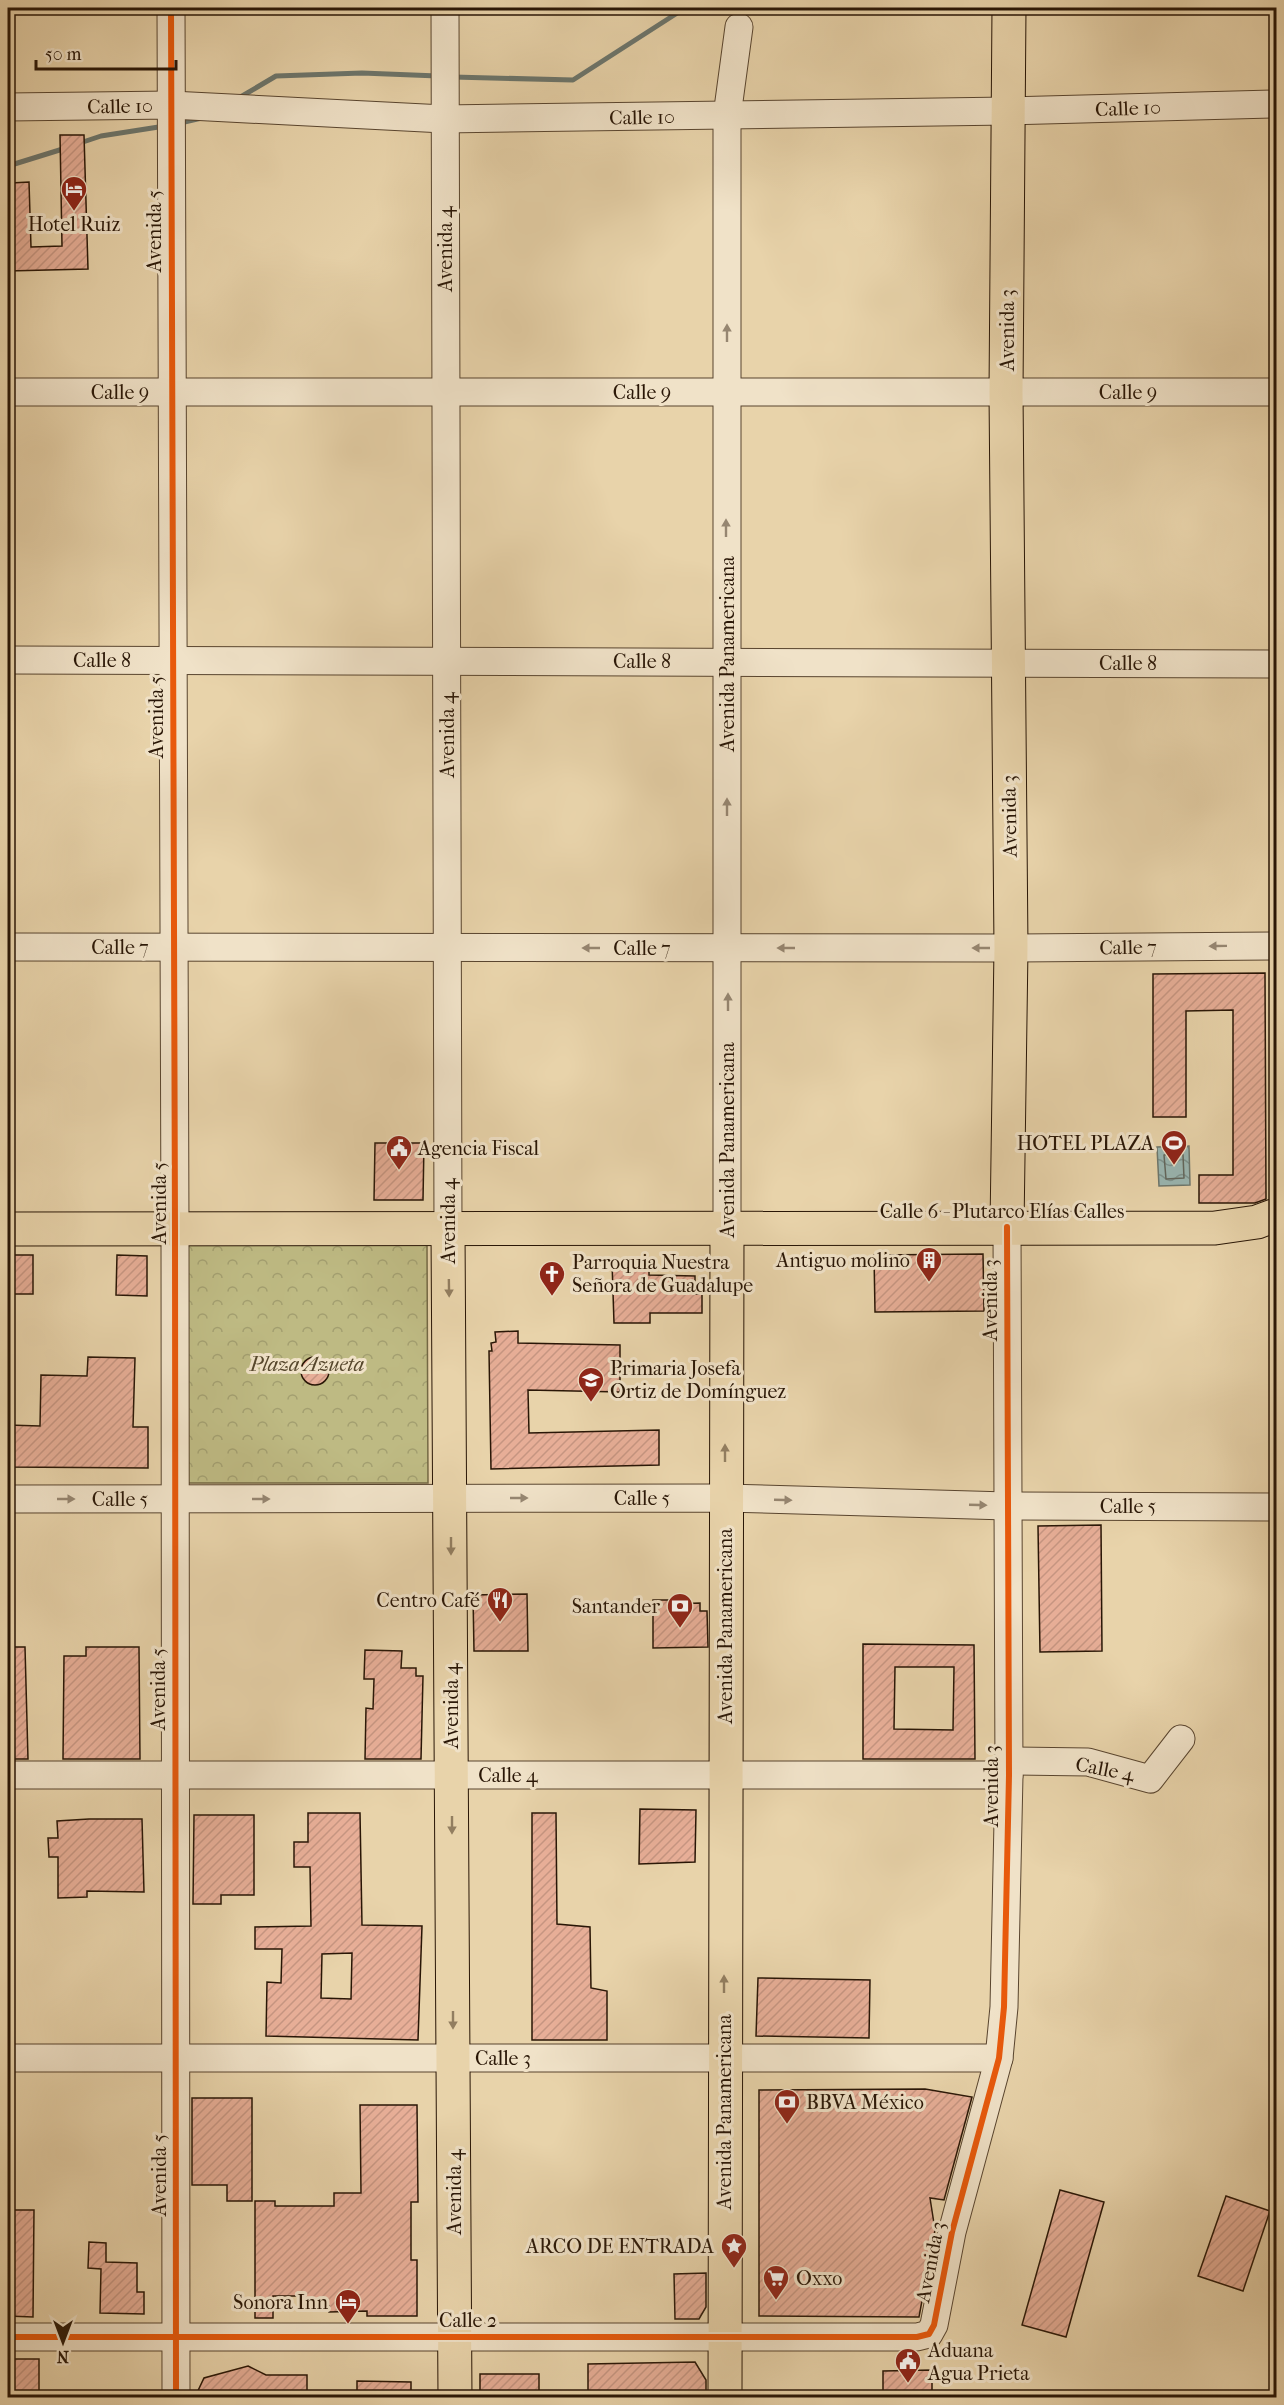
<svg xmlns="http://www.w3.org/2000/svg" width="1284" height="2405" font-family="'IM FELL French Canon',serif">
<defs>
<pattern id="forest-crowns" width="20" height="18" patternUnits="userSpaceOnUse" patternTransform="scale(1.5)"><rect width="20" height="18" fill="#beba83"/><path d="M2 6a3 3 0 1 1 6 0M12 15a3 3 0 1 1 6 0" fill="none" stroke="#a39f70"/></pattern>
<pattern id="water-waves" width="16" height="10" patternUnits="userSpaceOnUse" patternTransform="scale(1.5)"><rect width="16" height="10" fill="#99b6b2"/><path d="M0 5q4-4 8 0t8 0" fill="none" stroke="#7d938f"/></pattern>
<pattern id="building-hatch" width="6" height="6" patternUnits="userSpaceOnUse" patternTransform="scale(1.5)"><rect width="6" height="6" fill="#e7ae97"/><path d="M-1 1l2-2M0 6l6-6M5 7l2-2" fill="none" stroke="#c69581"/></pattern>
</defs>
<rect width="100%" height="100%" fill="#e8d3aa"/>
<filter id="stains"><feTurbulence type="fractalNoise" baseFrequency=".00333" numOctaves="4"/><feColorMatrix values="0 0 0 0 .2 0 0 0 0 .09 0 0 0 0 .02 0 0 0 .5 -.17"/></filter>
<radialGradient id="worn" r=".72"><stop offset=".6" stop-color="#630" stop-opacity="0"/><stop offset="1" stop-color="#630" stop-opacity=".3"/></radialGradient>
<polygon fill="url(#forest-crowns)" stroke="#746844" stroke-width="1.5" points="187,1244 427,1244 428,1483 187,1483"/>
<polygon fill="url(#water-waves)" stroke="#6c766d" stroke-width="1.5" points="1189,1146 1190,1185 1159,1186 1157,1147"/>
<g fill="none" stroke-linecap="round" stroke-linejoin="round">
<polygon stroke="#61665c" stroke-width="1.5" points="1181,1152 1183,1155 1184,1178 1166,1179 1164,1155"/>
<g stroke="#6c766d" stroke-width="5">
<polyline points="453,77 573,80 685,8"/>
<polyline points="237,99 276,76 362,73 438,76"/>
<polyline points="180,123 206,117"/>
<polyline points="77,144 101,136 165,126"/>
<polyline points="8,166 66,148"/>
</g>
</g>
<g fill="url(#building-hatch)" stroke="#291606" stroke-width="1.5" fill-rule="evenodd">
<polygon points="60,135 84,135 88,269 8,271 8,240 12,240 11,183 29,182 31,247 62,246"/>
<polygon points="1265,973 1266,1199 1255,1203 1199,1203 1199,1175 1233,1175 1233,1010 1186,1011 1186,1117 1153,1117 1153,974"/>
<polygon points="375,1143 424,1143 423,1200 374,1200"/>
<polygon points="983,1254 984,1311 875,1312 874,1255"/>
<rect x="10" y="1255" width="23" height="39"/>
<polygon points="117,1255 147,1256 147,1296 116,1295"/>
<polygon points="612,1262 649,1262 649,1275 695,1276 695,1294 702,1294 702,1313 650,1313 650,1323 614,1323"/>
<polygon points="518,1331 518,1343 620,1345 620,1392 528,1390 529,1433 659,1430 659,1465 491,1469 489,1351 492,1351 491,1343 496,1342 495,1332"/>
<circle cx="315" cy="1371" r="14"/>
<polygon points="88,1357 135,1358 133,1427 148,1427 148,1468 8,1467 8,1425 40,1426 41,1375 87,1376"/>
<polygon points="1101,1525 1102,1651 1040,1652 1038,1526"/>
<polygon points="527,1594 528,1651 474,1651 473,1595"/>
<polygon points="653,1600 671,1600 671,1604 700,1603 700,1611 707,1611 708,1647 653,1648"/>
<path d="M863,1644L974,1645L975,1759H863ZM895,1667H954L953,1730L894,1729Z"/>
<polygon points="8,1647 25,1647 28,1759 8,1759"/>
<polygon points="86,1647 139,1647 140,1759 63,1759 64,1656 86,1656"/>
<polygon points="365,1650 402,1651 401,1668 416,1668 416,1676 423,1676 421,1759 365,1759 366,1708 373,1709 374,1679 364,1679"/>
<polygon points="640,1809 696,1810 695,1862 639,1864"/>
<path d="M308,1813H360L362,1925L422,1926L418,2040L266,2036L267,1982L281,1983L282,1949H255V1927L311,1926L310,1867H294V1842H308ZM352,1953L351,1999L321,1998L322,1954Z"/>
<polygon points="532,1813 556,1813 557,1924 590,1927 591,1988 607,1991 607,2040 532,2040"/>
<polygon points="194,1815 254,1815 254,1895 221,1895 221,1904 193,1904"/>
<polygon points="89,1819 142,1819 144,1892 87,1891 87,1897 58,1898 58,1857 49,1857 48,1838 58,1838 57,1821"/>
<polygon points="758,1978 870,1980 869,2038 756,2036"/>
<polygon points="925,2089 972,2097 944,2200 930,2198 935,2230 919,2317 759,2316 759,2090"/>
<polygon points="192,2098 252,2098 252,2201 227,2201 227,2185 192,2185"/>
<polygon points="360,2105 417,2105 418,2202 411,2202 411,2260 417,2260 417,2316 367,2316 367,2311 329,2312 329,2306 304,2306 304,2296 273,2296 273,2318 255,2318 255,2201 275,2201 275,2206 334,2206 334,2193 361,2193"/>
<polygon points="1060,2190 1104,2202 1066,2337 1022,2325"/>
<polygon points="1226,2196 1270,2211 1243,2291 1198,2276"/>
<polygon points="8,2210 34,2210 33,2317 8,2316"/>
<polygon points="89,2242 106,2243 106,2262 137,2263 137,2292 144,2292 144,2314 100,2313 101,2269 88,2268"/>
<polygon points="706,2273 706,2307 699,2319 675,2319 674,2274"/>
<rect x="8" y="2359" width="31" height="38"/>
<polygon points="695,2362 706,2380 706,2397 588,2397 588,2364"/>
<polygon points="248,2366 266,2375 307,2375 307,2397 195,2397 204,2378"/>
<polygon points="932,2370 932,2397 883,2397 883,2371"/>
<rect x="480" y="2374" width="59" height="23"/>
<polygon points="357,2381 411,2382 411,2397 357,2397"/>
</g>
<g fill="none" stroke-linecap="round" stroke-linejoin="round">
<g stroke="#59452f" stroke-width="29">
<g id="minor">
<polyline points="171,8 175,1229 176,2398"/>
<polyline points="445,8 448,1230"/>
<polyline points="8,107 171,105 444,119 1008,111 1276,104"/>
<polyline points="8,392 1276,392"/>
<polyline points="8,660 1276,664"/>
<polyline points="8,947 1011,948 1276,946"/>
<path d="M727,1228C729,858 726,487 727,116L739,27"/>
<polyline points="8,1499 725,1498 1007,1506 1276,1507"/>
<polyline points="1008,1761 1088,1762 1150,1779 1181,1739"/>
<polyline points="8,1775 1009,1775"/>
<polyline points="8,2058 999,2058"/>
<polyline points="8,2337 917,2337 929,2334 934,2325 952,2232 999,2058 1004,2007 1009,1775 1007,1227"/>
</g>
</g>
<g stroke="#291606" stroke-width="35">
<g id="major">
<polyline points="1007,1227 1011,948 1006,392 1009,8"/>
<polyline points="8,1229 1215,1228 1257,1222 1276,1215"/>
<polyline points="448,1230 455,2398"/>
<polyline points="725,2398 727,1228"/>
</g>
</g>
<use href="#minor" stroke="#f0e2c8" stroke-width="27"/>
<use href="#major" stroke="#e8d3aa" stroke-width="33"/>
<g stroke="#f0e2c8" stroke-width="10">
<g id="cycleway">
<polyline points="171,8 175,1229 176,2398"/>
<polyline points="8,2337 917,2337 929,2334 934,2325 952,2232 999,2058 1004,2007 1009,1775 1007,1227"/>
</g>
</g>
<use href="#cycleway" stroke="#e8590c" stroke-width="6"/>
</g>
<defs><path id="oneway-solid" d="M-6-.8H1V-3.2L6.5 0L1 3.2V.8H-6Z" transform="scale(1.5)"/></defs>
<g fill="#968671">
<use href="#oneway-solid" transform="translate(727 333) rotate(-90)"/>
<use href="#oneway-solid" transform="translate(726 528) rotate(-90)"/>
<use href="#oneway-solid" transform="translate(727 807) rotate(-90)"/>
<use href="#oneway-solid" transform="translate(1218 946) rotate(179)"/>
<use href="#oneway-solid" transform="translate(591 948) rotate(180)"/>
<use href="#oneway-solid" transform="translate(786 948) rotate(-180)"/>
<use href="#oneway-solid" transform="translate(981 948) rotate(-180)"/>
<use href="#oneway-solid" transform="translate(728 1002) rotate(-90)"/>
<use href="#oneway-solid" transform="translate(519 1498)"/>
<use href="#oneway-solid" transform="translate(66 1499)"/>
<use href="#oneway-solid" transform="translate(261 1499)"/>
<use href="#oneway-solid" transform="translate(783 1500) rotate(2)"/>
<use href="#oneway-solid" transform="translate(978 1505) rotate(2)"/>
</g>
<g fill="#927e60">
<use href="#oneway-solid" transform="translate(449 1288) rotate(89)"/>
<use href="#oneway-solid" transform="translate(725 1453) rotate(-90)"/>
<use href="#oneway-solid" transform="translate(451 1546) rotate(90)"/>
<use href="#oneway-solid" transform="translate(452 1825) rotate(90)"/>
<use href="#oneway-solid" transform="translate(724 1984) rotate(-90)"/>
<use href="#oneway-solid" transform="translate(453 2020) rotate(90)"/>
</g>
<defs>
<g id="hotel-pin" transform="scale(1.35)"><path d="M0 17L-7.5 6A9.5 9.5 0 1 1 7.5 6Z" fill="#8f2418" stroke="#f0e2c8"/><path d="M-6-4.5h1.5V1H6V5H4.5V3h-9V5H-6ZM-4 0a1.8 1.8 0 1 1 3.6 0ZM.5 0V-2.5h3Q6-2.5 6 0Z" fill="#fff"/></g>
<g id="stadium-pin" transform="scale(1.35)"><path d="M0 17L-7.5 6A9.5 9.5 0 1 1 7.5 6Z" fill="#8f2418" stroke="#f0e2c8"/><path d="M0-5a6.5 5 0 1 0 0 10a6.5 5 0 1 0 0-10ZM-3.5-1.8h7v3.6h-7Z" fill="#fff"/></g>
<g id="civic-pin" transform="scale(1.35)"><path d="M0 17L-7.5 6A9.5 9.5 0 1 1 7.5 6Z" fill="#8f2418" stroke="#f0e2c8"/><path d="M-.6-6.5H3V-4.5H.6V-3L4-1V1h2V6H-6V1h2V-1L-.6-3ZM-1.2 2.5V6h2.4V2.5Z" fill="#fff"/></g>
<g id="building-pin" transform="scale(1.35)"><path d="M0 17L-7.5 6A9.5 9.5 0 1 1 7.5 6Z" fill="#8f2418" stroke="#f0e2c8"/><path d="M-4-6H4V6H1V3H-1V6H-4ZM-2.5-4.3h1.7v1.8h-1.7ZM.8-4.3h1.7v1.8H.8ZM-2.5-1h1.7V.8h-1.7ZM.8-1h1.7V.8H.8Z" fill="#fff"/></g>
<g id="church-pin" transform="scale(1.35)"><path d="M0 17L-7.5 6A9.5 9.5 0 1 1 7.5 6Z" fill="#8f2418" stroke="#f0e2c8"/><path d="M-1.2-6h2.4v3.5h3.3v2.4h-3.3V6h-2.4V-.1h-3.3v-2.4h3.3Z" fill="#fff"/></g>
<g id="school-pin" transform="scale(1.35)"><path d="M0 17L-7.5 6A9.5 9.5 0 1 1 7.5 6Z" fill="#8f2418" stroke="#f0e2c8"/><path d="M0-5L7-2L0 1L-7-2ZM-4 1L0 2.5L4 1V4Q0 6-4 4Z" fill="#fff"/></g>
<g id="restaurant-pin" transform="scale(1.35)"><path d="M0 17L-7.5 6A9.5 9.5 0 1 1 7.5 6Z" fill="#8f2418" stroke="#f0e2c8"/><path d="M-5-6h1v4h1v-4h1v4h1v-4h1v5L-1.5 .5V6h-2V.5L-5-1ZM5-6V6H3V1.5H1.5Q1.5-4 5-6Z" fill="#fff"/></g>
<g id="bank-pin" transform="scale(1.35)"><path d="M0 17L-7.5 6A9.5 9.5 0 1 1 7.5 6Z" fill="#8f2418" stroke="#f0e2c8"/><path d="M-6-4H6V4H-6ZM0-2.3a2.3 2.3 0 1 0 0 4.6a2.3 2.3 0 1 0 0-4.6Z" fill="#fff"/></g>
<g id="sight-pin" transform="scale(1.35)"><path d="M0 17L-7.5 6A9.5 9.5 0 1 1 7.5 6Z" fill="#8f2418" stroke="#f0e2c8"/><path d="M0-6L1.8-2.2L6-1.7L2.9 1.2L3.7 5.4L0 3.3L-3.7 5.4L-2.9 1.2L-6-1.7L-1.8-2.2Z" fill="#fff"/></g>
<g id="supermarket-pin" transform="scale(1.35)"><path d="M0 17L-7.5 6A9.5 9.5 0 1 1 7.5 6Z" fill="#8f2418" stroke="#f0e2c8"/><path d="M-6-5.5h2.5l.6 2H6L4.5 2H-2.5L-4.4-4H-6ZM-1.5 3.2a1.3 1.3 0 1 0 .1 0ZM3 3.2a1.3 1.3 0 1 0 .1 0Z" fill="#fff"/></g>
</defs>
<g fill-rule="evenodd">
<use href="#hotel-pin" x="74" y="189"/>
<use href="#stadium-pin" x="1174" y="1143"/>
<use href="#civic-pin" x="399" y="1148"/>
<use href="#building-pin" x="929" y="1260"/>
<use href="#church-pin" x="552" y="1274"/>
<use href="#school-pin" x="591" y="1380"/>
<use href="#restaurant-pin" x="500" y="1600"/>
<use href="#bank-pin" x="680" y="1606"/>
<use href="#bank-pin" x="787" y="2102"/>
<use href="#sight-pin" x="734" y="2246"/>
<use href="#supermarket-pin" x="776" y="2278"/>
<use href="#hotel-pin" x="348" y="2302"/>
<use href="#civic-pin" x="908" y="2361"/>
</g>
<g text-anchor="middle" stroke-width="6" stroke-linejoin="round" paint-order="stroke">
<g font-size="20" fill="#291606" stroke="#f0e2c8">
<text transform="translate(120 106) rotate(-1)" y="7">Calle 10</text>
<text transform="translate(1128 108) rotate(-2)" y="7">Calle 10</text>
<text transform="translate(642 117) rotate(-1)" y="7">Calle 10</text>
<text transform="translate(154 231) rotate(-90)" y="7">Avenida 5</text>
<text transform="translate(445 249) rotate(-90)" y="7">Avenida 4</text>
<text transform="translate(1007 330) rotate(-90)" y="7">Avenida 3</text>
<text x="120" y="399">Calle 9</text>
<text x="642" y="399">Calle 9</text>
<text x="1128" y="399">Calle 9</text>
<text transform="translate(727 654) rotate(-90)" y="7">Avenida Panamericana</text>
<text x="102" y="667">Calle 8</text>
<text x="642" y="668">Calle 8</text>
<text x="1128" y="670">Calle 8</text>
<text transform="translate(156 717) rotate(-90)" y="7">Avenida 5</text>
<text transform="translate(447 735) rotate(-90)" y="7">Avenida 4</text>
<text transform="translate(1009 816) rotate(-91)" y="7">Avenida 3</text>
<text x="120" y="954">Calle 7</text>
<text transform="translate(1128 947) rotate(-1)" y="7">Calle 7</text>
<text x="642" y="955">Calle 7</text>
<text transform="translate(727 1140) rotate(-90)" y="7">Avenida Panamericana</text>
<text transform="translate(159 1203) rotate(-90)" y="7">Avenida 5</text>
<text x="1002" y="1218">Calle 6 - Plutarco Elías Calles</text>
<text transform="translate(448 1221) rotate(-90)" y="7">Avenida 4</text>
<text transform="translate(990 1300) rotate(-90)" y="7">Avenida 3</text>
<text x="642" y="1505">Calle 5</text>
<text x="120" y="1506">Calle 5</text>
<text x="1128" y="1513">Calle 5</text>
<text transform="translate(725 1626) rotate(-90)" y="7">Avenida Panamericana</text>
<text transform="translate(158 1689) rotate(-90)" y="7">Avenida 5</text>
<text transform="translate(451 1706) rotate(-90)" y="7">Avenida 4</text>
<text transform="translate(1105 1769) rotate(11)" y="7">Calle 4</text>
<text x="508" y="1782">Calle 4</text>
<text transform="translate(991 1786) rotate(-90)" y="7">Avenida 3</text>
<text x="503" y="2065">Calle 3</text>
<text transform="translate(724 2112) rotate(-90)" y="7">Avenida Panamericana</text>
<text transform="translate(159 2175) rotate(-90)" y="7">Avenida 5</text>
<text transform="translate(454 2192) rotate(-90)" y="7">Avenida 4</text>
<text transform="translate(930 2262) rotate(-79)" y="7">Avenida 3</text>
<text x="468" y="2327">Calle 2</text>
</g>
<g font-size="20" fill="#291606" stroke="#f0e2c8" text-anchor="end">
<text x="74" y="231" text-anchor="middle">Hotel Ruiz</text>
<text x="1154" y="1150">HOTEL PLAZA</text>
<text x="418" y="1155" text-anchor="start">Agencia Fiscal</text>
<text x="910" y="1267">Antiguo molino</text>
<text x="572" y="1269" text-anchor="start">Parroquia Nuestra<tspan x="572" dy="23">Señora de Guadalupe</tspan></text>
<text x="610" y="1375" text-anchor="start">Primaria Josefa<tspan x="610" dy="23">Ortiz de Domínguez</tspan></text>
<text x="480" y="1607">Centro Café</text>
<text x="660" y="1613">Santander</text>
<text x="806" y="2109" text-anchor="start">BBVA México</text>
<text x="714" y="2253">ARCO DE ENTRADA</text>
<text x="796" y="2285" text-anchor="start">Oxxo</text>
<text x="328" y="2309">Sonora Inn</text>
<text x="928" y="2357" text-anchor="start">Aduana<tspan x="928" dy="23">Agua Prieta</tspan></text>
</g>
<g font-size="20" font-style="italic" fill="#56472c" stroke="#f0e2c8">
<text x="307" y="1371">Plaza Azueta</text>
</g>
</g>
<rect width="1284" height="2405" fill="none" stroke="#e8d3aa" stroke-width="30"/>
<rect x="9" y="9" width="1266" height="2387" fill="none" stroke="#291606" stroke-width="3"/>
<rect x="15" y="15" width="1254" height="2375" fill="none" stroke="#291606" stroke-width="1.5"/>
<g transform="translate(63 2342) rotate(180)" stroke="#f0e2c8" stroke-width="4.5" paint-order="stroke">
<path d="M0-4.5L10 22L0 15L-10 22Z" fill="#291606"/>
<text y="-9" font-size="16" font-weight="bold" text-anchor="middle" fill="#291606">N</text>
</g>
<path d="M36 60v9h140v-9" fill="none" stroke="#291606" stroke-width="3"/>
<text x="45" y="60" font-size="18" fill="#291606" stroke="#f0e2c8" stroke-width="4.5" paint-order="stroke">50 m</text>
<rect width="100%" height="100%" filter="url(#stains)"/>
<rect width="100%" height="100%" fill="url(#worn)"/>
</svg>
